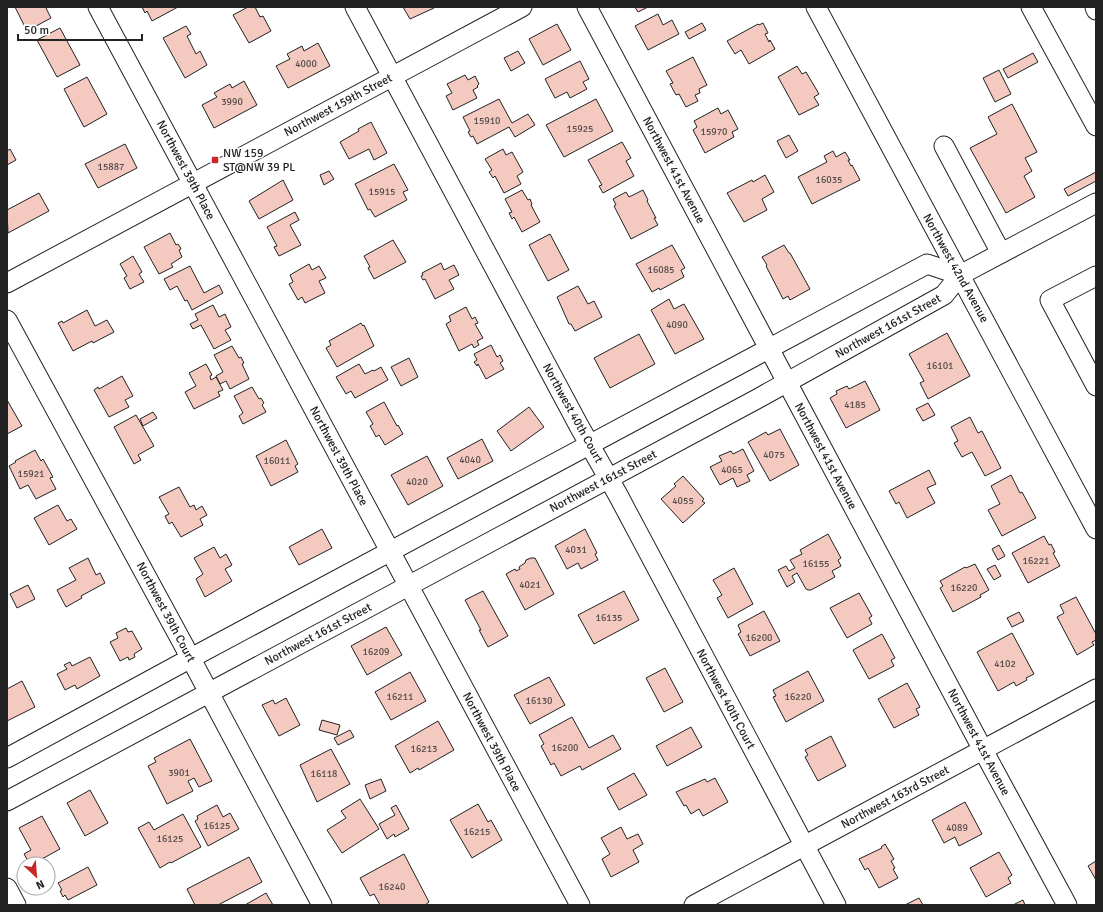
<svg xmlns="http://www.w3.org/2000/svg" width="1103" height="912" font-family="Signika,sans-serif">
<rect width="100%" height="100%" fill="#fff"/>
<g fill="#f3c9c0" stroke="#222">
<polygon points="15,7 48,7 46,8 51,18 27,31"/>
<polygon points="142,7 178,7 152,21 147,11 145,13"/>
<polygon points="248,7 255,7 260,17 263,16 271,31 249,43 233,15"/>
<polygon points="403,7 434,7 434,8 410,19"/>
<polygon points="635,7 648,7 638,12"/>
<polygon points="658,14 663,25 672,20 679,34 648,50 635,26"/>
<polygon points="702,23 706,30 689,39 685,32"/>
<polygon points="763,23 768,33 765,34 769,42 770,40 775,49 749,64 741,50 735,54 727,41 758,24 759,25"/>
<polygon points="557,24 571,50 543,65 529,39"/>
<polygon points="186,26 191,34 187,36 196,54 200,51 207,65 185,78 163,38"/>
<polygon points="60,28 80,65 57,77 37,40"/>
<polygon points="318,43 330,66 288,88 276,66 290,59 287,54 302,46 304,51"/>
<polygon points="518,51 525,63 511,71 504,58"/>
<polygon points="1033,53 1038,62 1008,78 1003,69"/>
<polygon points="693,57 707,85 699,89 700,93 695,95 698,101 686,107 679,94 676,95 670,84 673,83 666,71"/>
<polygon points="580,61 589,79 583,82 587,89 570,98 567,92 555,98 545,79"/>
<polygon points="797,66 802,74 806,72 819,94 814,97 819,105 799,115 778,77"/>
<polygon points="999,70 1011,94 995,102 983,78"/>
<polygon points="465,75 468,80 475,76 479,84 477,86 478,87 473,90 477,98 453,110 446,96 452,93 447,84"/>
<polygon points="87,77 107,114 84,127 64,89"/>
<polygon points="244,81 257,105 214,128 202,105 217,97 214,93 230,84 232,88"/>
<polygon points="499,99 512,123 528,114 535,125 515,137 509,127 477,144 473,136 471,137 468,132 470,131 463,117"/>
<polygon points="596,99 613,131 564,157 546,125"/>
<polygon points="1012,104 1037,152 1025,158 1032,171 1024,176 1035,197 1006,213 970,148 997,134 988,117"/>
<polygon points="718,108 721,114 728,110 738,129 732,132 734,137 705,153 693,130 697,127 694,121"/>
<polygon points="371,122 387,153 374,160 369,149 349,159 340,142 359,131 358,129"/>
<polygon points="789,135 798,151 786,158 777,141"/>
<polygon points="622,142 631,158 626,161 634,176 603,193 599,186 602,185 588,160"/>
<polygon points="125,144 137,168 98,188 85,164"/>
<polygon points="10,149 16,160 7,165 7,151"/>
<polygon points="503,149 506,155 512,152 523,172 517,176 521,184 504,193 495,176 493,178 489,172 492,170 485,159"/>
<polygon points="833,151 836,157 845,152 850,160 848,160 851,166 852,165 860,180 812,204 798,177 827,162 824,156"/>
<polygon points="394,164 408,190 403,192 407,200 375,217 370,209 368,210 355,184"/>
<polygon points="329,171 334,179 324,185 320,175"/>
<polygon points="1096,172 1096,181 1068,196 1064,189"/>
<polygon points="765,175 774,192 762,199 767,210 744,222 727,193 752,180 753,182"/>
<polygon points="283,180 293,200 259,219 249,201"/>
<polygon points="522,190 528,200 530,199 532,204 531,205 540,222 522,232 514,217 512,219 509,213 512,212 505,199"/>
<polygon points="643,190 648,200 647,201 656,218 654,218 658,225 631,239 614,206 616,205 613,199 626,192 629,197"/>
<polygon points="39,193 49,211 8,233 7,210"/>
<polygon points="295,212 299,220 290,225 301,245 279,256 274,247 277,246 267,227"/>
<polygon points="170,233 176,245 178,244 180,247 181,249 179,250 182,257 171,264 173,267 159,274 144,247"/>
<polygon points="550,234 569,270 548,281 529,245"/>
<polygon points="393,240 406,262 374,279 368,268 370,267 364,256"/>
<polygon points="672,245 685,268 681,270 684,277 660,290 659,288 652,292 636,264"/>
<polygon points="784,245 789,253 790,253 810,289 790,300 788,296 783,299 766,266 767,265 762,257"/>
<polygon points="133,256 142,272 139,274 144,282 130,289 124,278 127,276 120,264"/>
<polygon points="441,263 444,270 454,265 459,275 449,280 454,289 435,299 425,279 423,280 421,276 423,275 422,273"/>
<polygon points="309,264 312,270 319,266 326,278 319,281 325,293 305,303 302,297 298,300 289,284 293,282 290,275"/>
<polygon points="190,266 204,293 219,285 223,293 192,310 187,300 185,301 177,286 170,290 164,279"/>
<polygon points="578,286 588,304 594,301 602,317 575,331 571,324 569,324 557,297"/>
<polygon points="669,299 674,309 684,304 704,339 675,354 651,310"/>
<polygon points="213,305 219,317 225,314 231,327 225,330 231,340 214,349 201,325 193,329 190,324 198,320 195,314"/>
<polygon points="466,307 472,319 475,317 478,323 475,324 483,338 477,341 479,345 477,346 474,348 472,344 459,351 446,324 451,321 449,316"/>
<polygon points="87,310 95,326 107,320 114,332 93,343 92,341 73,351 58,323 62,321 63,323"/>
<polygon points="361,323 363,326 364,325 374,346 337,367 326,348 331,345 329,341"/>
<polygon points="947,333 970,376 928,399 920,383 924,381 909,354"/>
<polygon points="639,334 655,364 610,388 594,358"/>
<polygon points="491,345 497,357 500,355 503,361 500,363 504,369 486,379 478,364 477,366 474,362 477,360 474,354"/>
<polygon points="232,346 239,358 241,357 244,363 242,364 249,379 230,389 226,381 220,384 216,376 223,372 214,355"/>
<polygon points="409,358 418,377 401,386 391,367"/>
<polygon points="206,364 212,375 210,376 211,380 216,377 223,390 218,392 220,396 194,409 185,392 196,386 189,373"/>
<polygon points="359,364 365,374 373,370 374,371 381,367 388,380 355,398 351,391 346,394 336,377"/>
<polygon points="122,376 133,396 125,400 129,407 109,417 94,390 98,387 99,389"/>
<polygon points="865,381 880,410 846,428 830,398 837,394 836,391 847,386 849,389"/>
<polygon points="252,387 259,399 261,398 264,403 262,405 266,412 243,424 239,416 243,413 234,396"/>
<polygon points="7,400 22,426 7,434"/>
<polygon points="384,402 397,426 398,425 403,434 385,445 379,435 376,437 373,431 370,426 373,424 366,412"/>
<polygon points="928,403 935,415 923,421 916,409"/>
<polygon points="529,407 544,427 511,451 497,431"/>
<polygon points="153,412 157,418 143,426 140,419"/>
<polygon points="136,415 154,446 138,455 141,460 134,464 114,427"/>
<polygon points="970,417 978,433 982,431 1001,468 985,476 972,452 962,457 954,443 958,441 951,427"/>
<polygon points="780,429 799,465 770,481 748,442 766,432 768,435"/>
<polygon points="482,439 493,461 458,479 447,458"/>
<polygon points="286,440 298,464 295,466 298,472 271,486 256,456"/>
<polygon points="743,449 754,471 747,475 750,481 737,487 733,478 720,485 710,467 722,461 719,456 731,451 733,454"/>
<polygon points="35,450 41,461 43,459 53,477 50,478 56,489 36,499 28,485 20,489 9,466 16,462 15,461"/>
<polygon points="427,456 443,486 408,505 391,475"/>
<polygon points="929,470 936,484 927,488 935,503 907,518 899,502 896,504 889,491"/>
<polygon points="1011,475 1020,493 1022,492 1036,518 1002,536 988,510 1000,504 991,486"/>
<polygon points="683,476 704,499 702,501 705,503 683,523 661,499 676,486 674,484"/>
<polygon points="179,487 190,507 194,505 196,510 202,506 207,515 200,519 203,525 181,537 172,522 169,524 165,516 169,514 159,497"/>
<polygon points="58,505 67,521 71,519 77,529 49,545 34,518"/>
<polygon points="322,529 332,548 299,565 289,547"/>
<polygon points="585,529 597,553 595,554 598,560 581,569 578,563 567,569 555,546"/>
<polygon points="828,534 841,558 838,560 841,566 832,571 835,577 811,590 808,590 806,589 797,573 792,576 795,582 787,587 778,570 786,566 789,571 795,568 790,560 802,554 800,550"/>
<polygon points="1044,536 1049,545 1051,544 1055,552 1053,553 1060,566 1028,583 1012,553"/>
<polygon points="999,545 1005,556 998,560 992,549"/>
<polygon points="214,547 220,558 226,554 232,565 225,569 232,581 205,597 196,579 203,574 194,558"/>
<polygon points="88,558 96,575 100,573 105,583 81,596 82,598 66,607 57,590 76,580 69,568"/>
<polygon points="531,558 535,558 554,594 525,610 506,574 515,569 516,571 520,569 519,567 525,563 526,560"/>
<polygon points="975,564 989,590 980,595 981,597 953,612 940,588 943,586 940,581 965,567 966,568"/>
<polygon points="995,565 1001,576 994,580 987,569"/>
<polygon points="734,568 753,604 728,618 717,598 722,595 713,580"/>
<polygon points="28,585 35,599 17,608 10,594"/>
<polygon points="483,591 508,636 488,647 479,630 481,630 465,600"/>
<polygon points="624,591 639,620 594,644 578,615"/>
<polygon points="859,593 872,616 869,618 872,624 847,638 830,608"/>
<polygon points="1076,597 1096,634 1096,640 1092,642 1094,645 1077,655 1057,617 1064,613 1060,605"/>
<polygon points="764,611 780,641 750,656 738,634 741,632 738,625"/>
<polygon points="1019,612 1024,621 1012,627 1007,618"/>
<polygon points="386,627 402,655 367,675 351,646"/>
<polygon points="126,628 128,632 132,631 142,649 134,654 135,657 129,660 128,657 120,661 110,642 118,638 116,633"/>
<polygon points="1012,633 1034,674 1026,678 1027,680 1016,686 1014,682 998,691 977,652"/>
<polygon points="882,634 895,658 891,660 894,666 869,679 853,650"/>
<polygon points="90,657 100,676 77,689 75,685 65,690 57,674 67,669 64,665 70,662 72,666"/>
<polygon points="665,668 683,702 664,712 646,678"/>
<polygon points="808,671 824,701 786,722 773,697 776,696 773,690"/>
<polygon points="410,672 426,701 391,720 375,692"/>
<polygon points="549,677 565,705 530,724 514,695"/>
<polygon points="22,681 35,707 7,721 7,689"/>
<polygon points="907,683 920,707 916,709 919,715 894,728 878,699"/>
<polygon points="286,698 300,725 279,736 262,705 273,700 275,704"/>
<polygon points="572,717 589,748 613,735 621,749 582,770 580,766 561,776 554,763 551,765 541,746 544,744 539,735"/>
<polygon points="322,720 340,725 337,735 319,730"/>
<polygon points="438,721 454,750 419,770 418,768 410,773 395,746"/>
<polygon points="691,727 702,747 667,766 656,746"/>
<polygon points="350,730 354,737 338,745 334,738"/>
<polygon points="831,736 846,766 818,781 805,757 808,755 805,750"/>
<polygon points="190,739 212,781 199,787 194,778 188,781 193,791 167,804 148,766 156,762 154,758"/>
<polygon points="331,749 350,784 317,802 300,765"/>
<polygon points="634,773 647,795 619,810 607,788"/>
<polygon points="715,778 728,802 703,816 699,809 691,814 686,805 684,806 676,792 705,779 707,782"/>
<polygon points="381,779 386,791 370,799 365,785"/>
<polygon points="90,790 108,823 85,836 67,803"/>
<polygon points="360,799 379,829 342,853 327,830 346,818 341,811"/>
<polygon points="965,802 982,834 959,846 955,837 944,843 932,820"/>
<polygon points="478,804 488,822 491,820 502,840 472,858 450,820"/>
<polygon points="217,805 223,817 230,813 239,829 208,846 195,821 198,819 197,816"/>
<polygon points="396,805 409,829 395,837 394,834 387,839 379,824 395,815 391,808"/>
<polygon points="183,814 201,847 171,863 170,862 160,868 138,828 149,822 154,830"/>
<polygon points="42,816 60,849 40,860 40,861 36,864 30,864 24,854 31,850 19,828"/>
<polygon points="621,827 627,839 638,834 643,844 633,850 639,862 611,877 602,859 610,854 601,838"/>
<polygon points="885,844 894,859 891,861 895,868 893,869 898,878 879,888 868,868 865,870 859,859 882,848 881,847"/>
<polygon points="999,852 1012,875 1008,878 1011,883 986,897 970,868"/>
<polygon points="404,854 429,902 425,905 380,905 374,894 370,896 360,878"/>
<polygon points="249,857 262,882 218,905 195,905 187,889"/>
<polygon points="1096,861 1096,880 1088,866"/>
<polygon points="88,867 97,885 68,900 65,895 63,897 60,891 62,890 58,883"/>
<polygon points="266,893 273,905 245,905"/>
<polygon points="919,898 923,905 905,905"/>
<polygon points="1023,900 1025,905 1013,905"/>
</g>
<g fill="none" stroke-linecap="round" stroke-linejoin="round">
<g stroke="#222" stroke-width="21">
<g id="minor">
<polyline points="98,7 580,905"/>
<polyline points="355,7 579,426 618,495 836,905"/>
<polyline points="587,7 983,750 1067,905"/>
<polyline points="816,7 1096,529"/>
<polyline points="1031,7 1096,126"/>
<polyline points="1095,7 1096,10"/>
<polyline points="944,146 1001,253"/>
<polyline points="1096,276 1050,300 1096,386"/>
<polyline points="7,283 522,7"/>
<polyline points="7,320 182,642 322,905"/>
<polyline points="7,758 191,658 927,264 960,275"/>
<polyline points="7,801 757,399 944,295 960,275 1096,203"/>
<polyline points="7,888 16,905"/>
<polyline points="694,905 1096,689"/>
</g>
</g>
<use href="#minor" stroke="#fff" stroke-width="19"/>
</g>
<rect fill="#c62828" stroke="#fff" stroke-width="1.5" x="211" y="156" width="8" height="8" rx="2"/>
<g text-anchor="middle" stroke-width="3" stroke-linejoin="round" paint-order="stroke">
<g font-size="10" fill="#564c4a">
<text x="306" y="67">4000</text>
<text x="232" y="105">3990</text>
<text x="487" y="124">15910</text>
<text x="580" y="132">15925</text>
<text x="714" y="135">15970</text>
<text x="111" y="170">15887</text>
<text x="829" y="183">16035</text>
<text x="382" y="195">15915</text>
<text x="661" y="273">16085</text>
<text x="677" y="328">4090</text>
<text x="940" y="369">16101</text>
<text x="855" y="408">4185</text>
<text x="774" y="458">4075</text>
<text x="470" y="463">4040</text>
<text x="277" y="464">16011</text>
<text x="732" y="473">4065</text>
<text x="31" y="477">15921</text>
<text x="417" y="485">4020</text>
<text x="683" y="504">4055</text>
<text x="576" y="553">4031</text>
<text x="1036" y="564">16221</text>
<text x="816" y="567">16155</text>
<text x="530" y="588">4021</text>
<text x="964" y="591">16220</text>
<text x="609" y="621">16135</text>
<text x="759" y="641">16200</text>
<text x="376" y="655">16209</text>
<text x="1005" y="667">4102</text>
<text x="400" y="700">16211</text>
<text x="798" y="700">16220</text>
<text x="539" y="704">16130</text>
<text x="565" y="751">16200</text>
<text x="424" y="752">16213</text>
<text x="179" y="776">3901</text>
<text x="324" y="777">16118</text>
<text x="217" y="829">16125</text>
<text x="957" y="831">4089</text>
<text x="477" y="835">16215</text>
<text x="170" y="842">16125</text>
<text x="392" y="890">16240</text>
</g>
<g font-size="12" fill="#222" stroke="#fff">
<text transform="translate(338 105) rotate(-28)" y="4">Northwest 159th Street</text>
<text transform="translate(186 170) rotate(62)" y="4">Northwest 39th Place</text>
<text transform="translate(674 170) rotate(62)" y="4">Northwest 41st Avenue</text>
<text transform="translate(956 268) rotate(61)" y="4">Northwest 42nd Avenue</text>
<text transform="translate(888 326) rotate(-29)" y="4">Northwest 161st Street</text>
<text transform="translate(573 413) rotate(61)" y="4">Northwest 40th Court</text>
<text transform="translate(339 456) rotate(62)" y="4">Northwest 39th Place</text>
<text transform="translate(826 456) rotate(62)" y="4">Northwest 41st Avenue</text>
<text transform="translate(603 481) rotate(-28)" y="4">Northwest 161st Street</text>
<text transform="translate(166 612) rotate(62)" y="4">Northwest 39th Court</text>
<text transform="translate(318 634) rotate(-28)" y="4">Northwest 161st Street</text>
<text transform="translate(726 699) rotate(62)" y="4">Northwest 40th Court</text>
<text transform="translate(492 742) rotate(62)" y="4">Northwest 39th Place</text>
<text transform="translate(979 742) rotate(62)" y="4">Northwest 41st Avenue</text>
<text transform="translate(895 797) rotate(-28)" y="4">Northwest 163rd Street</text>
</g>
<g font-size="12" fill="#222" stroke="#fff" text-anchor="start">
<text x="223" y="157">NW 159<tspan x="223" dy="14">ST@NW 39 PL</tspan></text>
</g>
</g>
<rect width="1103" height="912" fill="none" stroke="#222222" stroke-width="16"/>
<g transform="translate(36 876) rotate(154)"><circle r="19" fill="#ffffff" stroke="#a7a7a7"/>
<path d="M0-3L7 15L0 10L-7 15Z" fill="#c62828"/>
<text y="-6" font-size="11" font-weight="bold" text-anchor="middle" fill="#222222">N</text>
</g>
<path d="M18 34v6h124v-6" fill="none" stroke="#222222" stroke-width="2"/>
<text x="24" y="34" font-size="12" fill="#222222" stroke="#ffffff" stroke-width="3" paint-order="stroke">50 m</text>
</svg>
